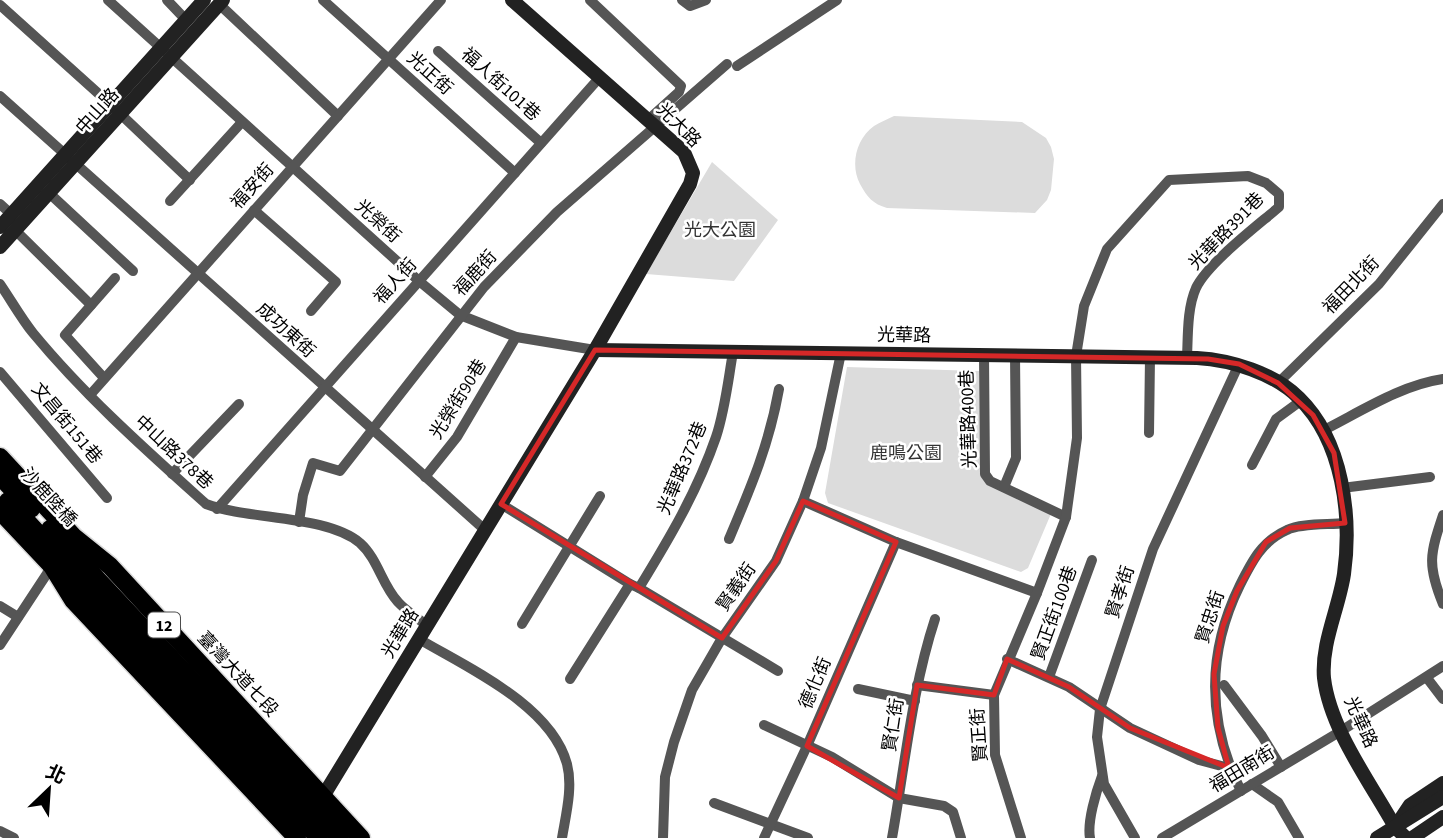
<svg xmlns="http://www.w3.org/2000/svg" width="1443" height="838" font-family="'Source Sans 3','Noto Sans TC',sans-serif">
<rect width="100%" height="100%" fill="#fff"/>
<g fill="#dcdcdc">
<path d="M894,116L1022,122L1046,138L1051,147L1054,159L1051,190L1047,200L1035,213L887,208C873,204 867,197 860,184C850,165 856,139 874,126C880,122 888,119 894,116Z"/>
<polygon points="712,162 778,220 734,281 646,274"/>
<polygon points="847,367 979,371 980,458 995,481 1053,509 1028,568 1021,572 828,503 825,493"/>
</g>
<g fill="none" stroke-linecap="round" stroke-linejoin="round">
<g stroke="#dbdbdb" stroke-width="21">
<g id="primary">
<polyline points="0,457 74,537 110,566 361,838"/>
<polyline points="0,476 31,509"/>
<polyline points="8,501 59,556 85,589 319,838"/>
<polyline points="0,511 52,566 73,600 297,838"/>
<polyline points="50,529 340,838"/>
</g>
</g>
<g stroke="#555" stroke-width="10">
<polyline points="108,0 419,281 460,315 516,337 595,350"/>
<polyline points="167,0 186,20"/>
<polyline points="323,0 515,173"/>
<polyline points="590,0 681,86 679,92 648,120"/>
<polyline points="682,0 690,6 706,0"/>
<polyline points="219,4 338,116"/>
<polyline points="0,5 110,104 190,180"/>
<polyline points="438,51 541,143"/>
<polyline points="737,66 837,0"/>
<polyline points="0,96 485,530"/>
<polyline points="49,193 133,271"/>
<polyline points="170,201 242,122"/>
<polyline points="0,204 11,214"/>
<polyline points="254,210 336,282 311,311"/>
<polyline points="15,230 91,305"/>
<path d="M0,284C11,300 21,318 33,333C85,396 146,450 206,504C248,520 327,515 360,543C378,559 382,585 398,602C406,611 418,618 427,626"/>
<polyline points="984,355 985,474 990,481 1066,517"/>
<polyline points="0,372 107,498"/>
<polyline points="104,378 65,335 115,278"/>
<polyline points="1278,383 1379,284 1443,204"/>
<polyline points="90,395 441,0"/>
<path d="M1322,431C1360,412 1401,385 1443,379"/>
<polyline points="1149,433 1150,357"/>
<polyline points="1252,465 1276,419 1302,400"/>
<polyline points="172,474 239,404"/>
<polyline points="425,477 457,437 516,337"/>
<polyline points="1004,487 1016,458 1015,355"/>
<polyline points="1342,488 1430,477"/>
<polyline points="803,501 896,542 1037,593"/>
<polyline points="501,504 630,584 639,588 778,671"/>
<polyline points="217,509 600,77"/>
<path d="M1443,515C1430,554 1427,565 1443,604"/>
<polyline points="299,522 303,495 313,463 340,471 484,287 557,212 727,64"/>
<path d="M729,539C751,487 769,445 779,389"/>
<path d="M639,588C669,539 697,492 716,437C725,410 728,381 733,352"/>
<polyline points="0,606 18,617"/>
<polyline points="522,624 600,496"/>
<path d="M419,639C468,668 551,705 567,764C573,787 566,814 562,838"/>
<polyline points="0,645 54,563"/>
<polyline points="1007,659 1069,687 1130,728 1199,760 1229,768"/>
<polyline points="1049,677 1092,560"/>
<polyline points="1427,678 1443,699"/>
<polyline points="570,679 630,584"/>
<polyline points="917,685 994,695"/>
<polyline points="1224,685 1262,736 1281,767"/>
<polyline points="858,689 915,701"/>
<polyline points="764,725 832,757 899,798 944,806 953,812 961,838"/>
<polyline points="1252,784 1278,802 1299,838"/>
<path d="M1241,791C1207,722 1206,654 1240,585C1252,561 1262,541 1287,530C1301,523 1330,525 1345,523"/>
<polyline points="714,803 808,838"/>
<polyline points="0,831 14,838"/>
<polyline points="663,838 665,777 674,742 692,690 722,638 776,561 803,501 821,448 841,353"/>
<polyline points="764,838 807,746 896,542"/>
<path d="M892,838C905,765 912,689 935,619"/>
<path d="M1021,838L995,755L994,695L1037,593L1066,517L1077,438L1076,356L1084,306L1107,249L1169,180L1248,176L1266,183L1279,194V207C1257,226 1208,263 1196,288C1187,308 1188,336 1187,358"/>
<path d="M1090,838C1087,822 1096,792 1102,776"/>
<polyline points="1135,838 1104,784 1097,737 1100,709 1153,549 1239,364"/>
<polyline points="1162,838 1341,731 1443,666"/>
</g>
<g stroke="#222" stroke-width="14">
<polyline points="0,227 204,0"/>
<polyline points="0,247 223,0"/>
<path d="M595,350L1197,358C1231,360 1274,373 1299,398C1343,441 1352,516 1344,574C1339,608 1321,643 1324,678C1330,729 1370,782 1395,827L1406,838"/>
<polyline points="319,803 595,350 690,184 693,173 684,152 512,0"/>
<polyline points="1400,820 1410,805 1443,783"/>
<polyline points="1377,838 1443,797"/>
<polyline points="1412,838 1443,817"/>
</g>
<use href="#primary" stroke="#000" stroke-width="18"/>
</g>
<path fill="none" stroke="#d62828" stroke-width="5" stroke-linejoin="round" d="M595,350L1208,359L1239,364L1278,383L1313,415L1334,453L1345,523L1290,528L1266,542L1237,591L1223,626L1214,674L1218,728L1229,768L1130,728L1069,687L1007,659L994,695L917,685L899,798L807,746L896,542L803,501L776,561L722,638L501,504Z"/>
<g text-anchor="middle" stroke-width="5" stroke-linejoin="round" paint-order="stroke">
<rect fill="#fff" stroke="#4c4c4c" stroke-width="2" x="148" y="612.5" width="32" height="25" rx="5"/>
<g font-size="16" font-weight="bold" fill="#000">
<text x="164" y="631">12</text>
</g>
<g font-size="18" fill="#000" stroke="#fff">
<text transform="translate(430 73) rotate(42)" y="6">光正街</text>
<text transform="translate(501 84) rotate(42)" y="6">福人街101巷</text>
<text transform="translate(97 111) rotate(-48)" y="6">中山路</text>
<text transform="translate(679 125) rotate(45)" y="6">光大路</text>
<text transform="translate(252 186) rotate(-48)" y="6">福安街</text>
<text transform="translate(378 221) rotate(42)" y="6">光榮街</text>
<text transform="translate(1226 231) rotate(-46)" y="6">光華路391巷</text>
<text transform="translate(475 273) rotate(-48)" y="6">福鹿街</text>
<text transform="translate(395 281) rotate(-48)" y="6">福人街</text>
<text transform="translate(1351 285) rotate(-46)" y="6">福田北街</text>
<text transform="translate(286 330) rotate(42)" y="6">成功東街</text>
<text transform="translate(904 335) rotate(1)" y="6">光華路</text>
<text transform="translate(458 399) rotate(-58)" y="6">光榮街90巷</text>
<text transform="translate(968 419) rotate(-92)" y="6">光華路400巷</text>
<text transform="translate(67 423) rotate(50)" y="6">文昌街151巷</text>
<text transform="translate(174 452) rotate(43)" y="6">中山路378巷</text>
<text transform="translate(682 468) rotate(-67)" y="6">光華路372巷</text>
<text transform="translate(49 497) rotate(47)" y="6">沙鹿陸橋</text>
<text transform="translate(736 587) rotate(-55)" y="6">賢義街</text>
<text transform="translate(1120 592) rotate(-72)" y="6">賢孝街</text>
<text transform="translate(1054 613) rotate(-70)" y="6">賢正街100巷</text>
<text transform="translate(1210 617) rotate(-72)" y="6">賢忠街</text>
<text transform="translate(400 633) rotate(-59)" y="6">光華路</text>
<text transform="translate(238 674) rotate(47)" y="6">臺灣大道七段</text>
<text transform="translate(815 683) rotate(-67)" y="6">德化街</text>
<text transform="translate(1361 722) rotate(65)" y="6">光華路</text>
<text transform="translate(893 725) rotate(-81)" y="6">賢仁街</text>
<text transform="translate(979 735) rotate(-94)" y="6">賢正街</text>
<text transform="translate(1242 769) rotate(-31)" y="6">福田南街</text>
</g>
<g font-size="18" fill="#333" stroke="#fff">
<text x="720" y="236">光大公園</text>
<text x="906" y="459">鹿鳴公園</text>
</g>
</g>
<g transform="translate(49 789) rotate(25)" stroke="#ffffff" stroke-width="5" paint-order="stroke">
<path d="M0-5L12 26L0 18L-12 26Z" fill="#000000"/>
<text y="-10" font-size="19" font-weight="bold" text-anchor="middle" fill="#000000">北</text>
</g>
</svg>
